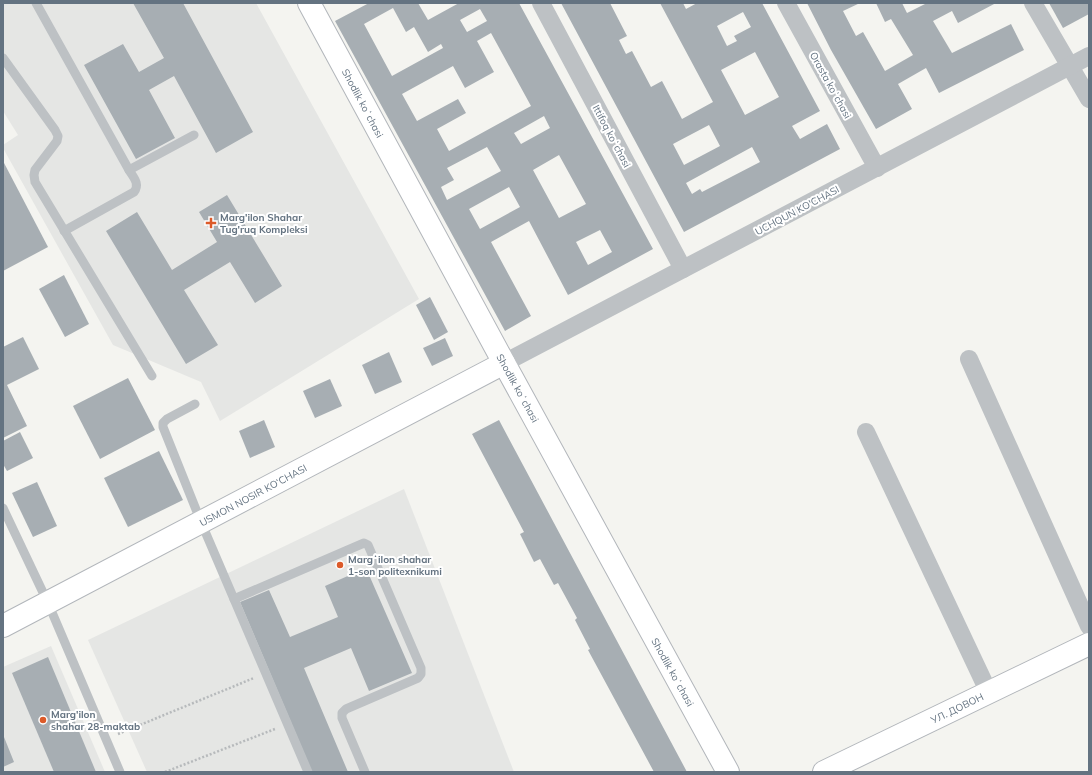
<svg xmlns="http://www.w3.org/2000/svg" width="1092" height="775" font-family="Mulish,sans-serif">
<rect width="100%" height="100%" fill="#f4f4f0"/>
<g fill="#e5e6e4">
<polygon points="3,3 256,3 419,299 220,421 201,382 113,345 3,148 3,145 18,135 3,111"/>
<polygon points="404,489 514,772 147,772 88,640"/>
<polygon points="51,646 105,772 3,772 3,667"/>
</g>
<g fill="#a7aeb3" fill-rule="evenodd">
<polygon points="133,3 183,3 253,132 216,153 174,76 149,90 175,138 136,159 84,65 123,44 139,72 164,58"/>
<path d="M369,3H418L428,20L459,3H519L653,249L568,295L529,221L491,242L531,316L505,331L335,21ZM393,8L406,32L414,27L428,52L441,44L443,48L392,76L364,24ZM480,9L487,21L467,32L460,20ZM491,33L531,106L449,151L437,129L466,113L458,99L417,121L402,94L453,66L465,88L494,72L477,41ZM544,116L550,128L521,144L514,133ZM487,147L501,171L447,200L441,187L454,180L447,168ZM559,155L586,204L559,218L533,170ZM509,187L520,207L480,229L469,209ZM600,230L612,252L588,265L576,242Z"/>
<path d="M561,3H610L627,36L619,40L626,54L632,51L651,87L662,81L682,119L713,102L660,3H683L686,9L697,3H762L820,111L792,126L800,139L827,124L840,149L684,232ZM743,12L751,27L734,36L737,41L727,46L717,26ZM755,52L779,97L745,115L721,70ZM709,125L720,146L684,165L673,144ZM752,147L760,162L702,192L700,189L692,194L686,183Z"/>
<polygon points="807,3 860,3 843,11 856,36 863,32 885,71 913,55 891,19 885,22 876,3 902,3 907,13 927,3 996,3 958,23 952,11 933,21 952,53 1011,24 1024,50 939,93 926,68 898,84 912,109 876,129 831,50"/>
<polygon points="1049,3 1089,3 1089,14 1063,28"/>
<polygon points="3,161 48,247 3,271"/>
<polygon points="227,195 282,286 255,303 230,262 184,290 218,345 186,364 106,231 137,212 172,270 217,242 199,212"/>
<polygon points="64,275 89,324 65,337 39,289"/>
<polygon points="430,297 448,332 434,340 416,305"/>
<polygon points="23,337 39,369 7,385 27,426 3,438 3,347"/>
<polygon points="445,338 453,356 432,366 423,348"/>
<polygon points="389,352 402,382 375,394 362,365"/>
<polygon points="128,378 155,430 100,459 73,406"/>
<polygon points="330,379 342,406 315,418 303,391"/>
<polygon points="264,420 275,447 250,458 239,431"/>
<polygon points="499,420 531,480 687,772 654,772 588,650 590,649 575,620 577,618 558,583 554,585 540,559 534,562 520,534 524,532 472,434"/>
<polygon points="20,432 33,458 7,471 3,464 3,441"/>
<polygon points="159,451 183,500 128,527 104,478"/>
<polygon points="37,482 57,526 33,537 12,493"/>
<polygon points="366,568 412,673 369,691 351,648 304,668 348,772 312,772 240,602 269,590 290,637 338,617 325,586"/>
<polygon points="48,657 96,772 54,772 12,673"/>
<polygon points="4,737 14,762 3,767 3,738"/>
</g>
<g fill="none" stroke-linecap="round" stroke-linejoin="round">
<g stroke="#b2b6bb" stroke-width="24">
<g id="secondary">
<polyline points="309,3 504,363 728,772"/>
<polyline points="3,626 504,363"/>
<polyline points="824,772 1089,644"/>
</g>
</g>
<g stroke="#b7babc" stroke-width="2.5" stroke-dasharray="2 2" stroke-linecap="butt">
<polyline points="118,734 254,678"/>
<polyline points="165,772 275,729"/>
</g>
<g stroke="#bdc1c4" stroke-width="9">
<polyline points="36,3 129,170 194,135"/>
<polyline points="3,58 55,130 58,136 57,141 35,170 34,175 35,182 152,376"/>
<path d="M64,231L134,192C140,184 134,178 129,170"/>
<polyline points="195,404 167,419 163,423 163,427 201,522 308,772"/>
<polyline points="3,508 48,603 120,772"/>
<polyline points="234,599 364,543 368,545 421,668 421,674 418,678 346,709 342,713 342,718 365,772"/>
</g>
<g stroke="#bdc1c4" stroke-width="18">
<polyline points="541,3 683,269"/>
<polyline points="786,3 877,168"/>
<polyline points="1033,3 1089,99"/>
<polyline points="969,359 1089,626"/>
<polyline points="504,363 1089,56"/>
<polyline points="866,432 989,693"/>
</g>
<use href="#secondary" stroke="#fff" stroke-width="22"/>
</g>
<g fill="#dc5a29" stroke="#fff" stroke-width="1.5">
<path d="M209 217h4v4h4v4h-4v4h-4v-4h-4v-4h4z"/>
<circle cx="340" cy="565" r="4"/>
<circle cx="43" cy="720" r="4"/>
</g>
<g text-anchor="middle" stroke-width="4" stroke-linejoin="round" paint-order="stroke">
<g font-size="10" fill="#647381" stroke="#fff">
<text transform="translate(831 85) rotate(61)" y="4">Orasta koʻchasi</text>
<text transform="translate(363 103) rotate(62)" y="4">Shodlik koʻchasi</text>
<text transform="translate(612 136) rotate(62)" y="4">Ittifoq koʻchasi</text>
<text transform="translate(797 210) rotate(-28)" y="4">UCHQUN KO'CHASI</text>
<text transform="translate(518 388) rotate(61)" y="4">Shodlik koʻchasi</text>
<text transform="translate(253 495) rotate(-28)" y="4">USMON NOSIR KO‘CHASI</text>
<text transform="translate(673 672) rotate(61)" y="4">Shodlik koʻchasi</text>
<text transform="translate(957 708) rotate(-26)" y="4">УЛ. ДОВОН</text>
</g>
<g font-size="10" font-weight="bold" fill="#647381" stroke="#fff" text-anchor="start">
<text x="220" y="221">Marg'ilon Shahar<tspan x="220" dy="12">Tug'ruq Kompleksi</tspan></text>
<text x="348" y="563">Margʻilon shahar<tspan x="348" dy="12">1-son politexnikumi</tspan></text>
<text x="51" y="718">Marg'ilon<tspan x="51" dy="12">shahar 28-maktab</tspan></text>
</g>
</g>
<rect width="1092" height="775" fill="none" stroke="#647381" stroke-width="8"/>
</svg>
